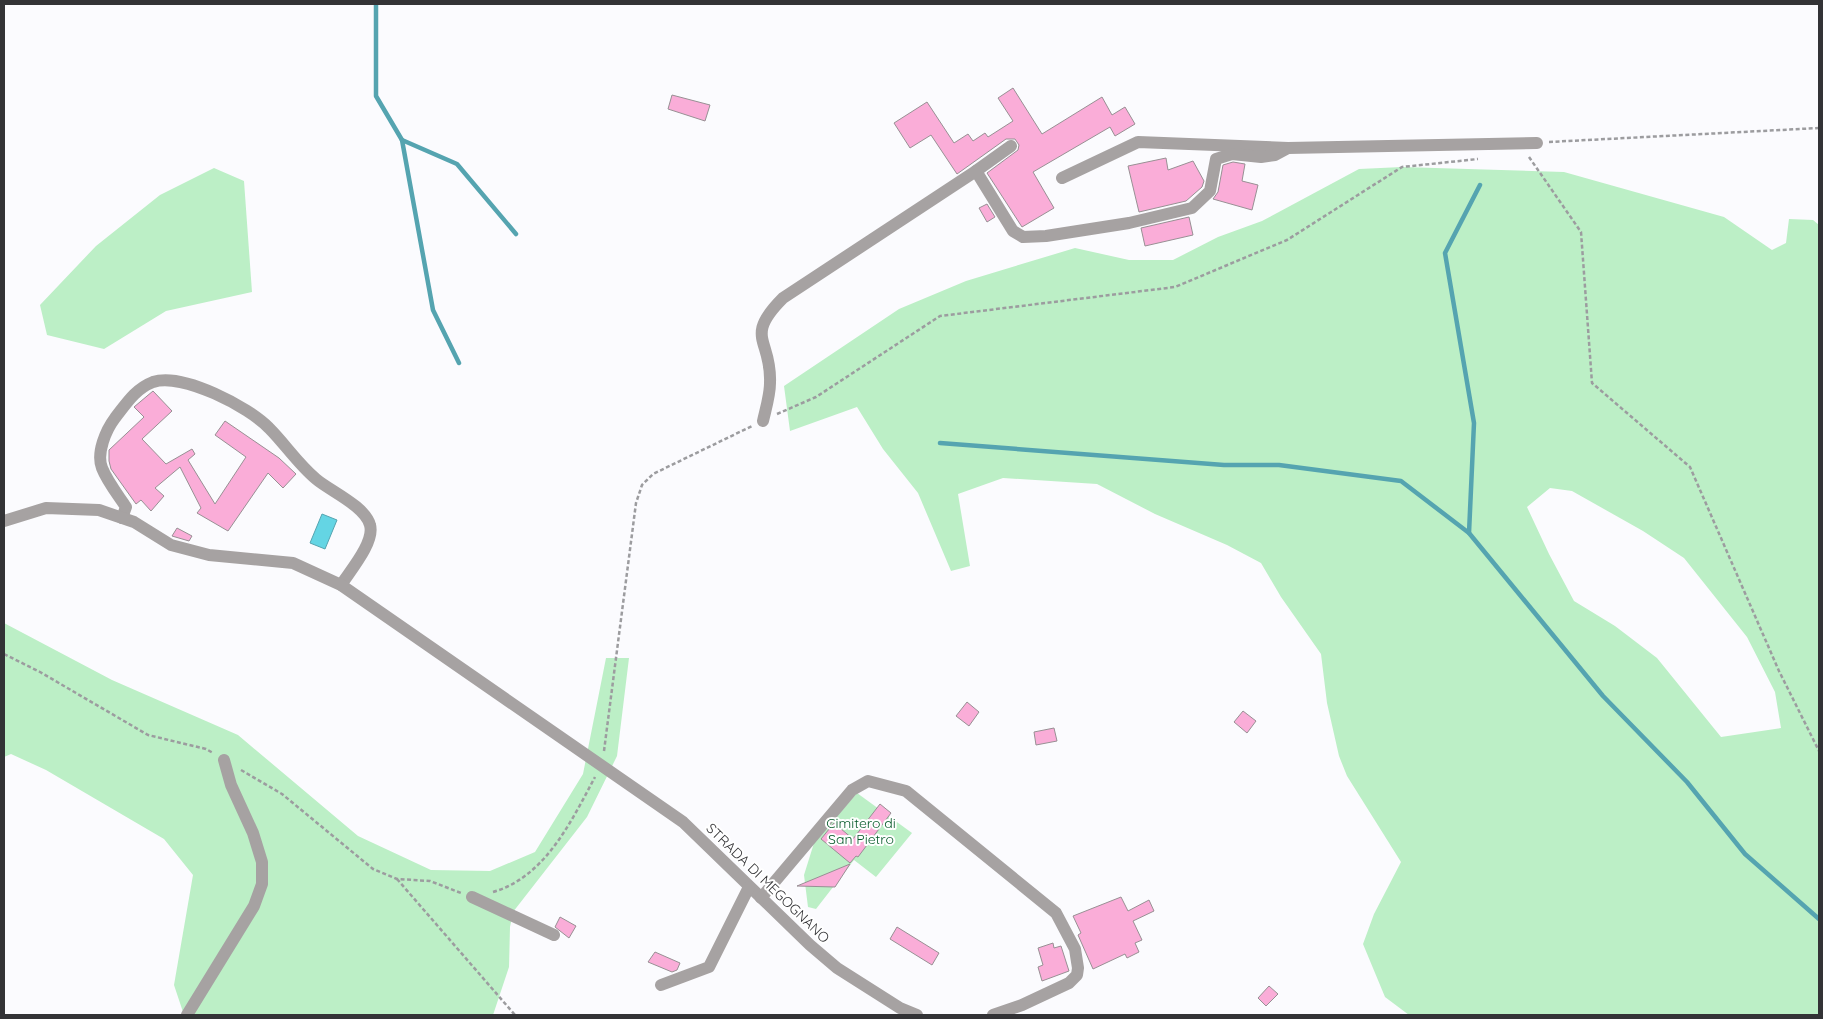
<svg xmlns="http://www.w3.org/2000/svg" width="1823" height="1019" font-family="Quicksand,sans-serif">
<rect width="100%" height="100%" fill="#fbfbfe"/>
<g fill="#bcefc6" fill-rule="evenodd">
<path d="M1402,167L1564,172L1724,217L1772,250L1786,243L1789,219L1813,220L1819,225V1015H1409L1385,997L1363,944L1374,914L1401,862L1347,776L1339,756L1327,703L1321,654L1281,597L1261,563L1227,545L1155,514L1097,484L1003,478L958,494L970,566L951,571L918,493L883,449L857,407L790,431L784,386L899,309L966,281L1075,248L1129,260H1173L1218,237L1262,221L1359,169ZM1550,488L1572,491L1643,531L1684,558L1747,637L1775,692L1781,728L1721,737L1657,658L1615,626L1574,601L1549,554L1527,507Z"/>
<polygon points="214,168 244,181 252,292 166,311 104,349 47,335 40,305 96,246 160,195"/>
<polygon points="4,623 112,680 238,735 358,836 431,870 490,871 535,852 583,774 606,658 629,658 617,756 587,817 513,912 510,927 509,967 493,1015 184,1015 174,985 193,875 164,839 46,770 11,754 4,757"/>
<polygon points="857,793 912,833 876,877 854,860 816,909 808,907 804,875 814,843"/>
</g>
<polygon fill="#64d5e4" stroke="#55a4b0" points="322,514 337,520 325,549 310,543"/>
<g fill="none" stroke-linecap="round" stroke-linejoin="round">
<g stroke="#55a4b0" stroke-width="4.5">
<polyline points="376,4 376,96 402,140 433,310 459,363"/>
<polyline points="402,140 457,164 516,234"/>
<polyline points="940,443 1224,465 1279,465 1401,481 1469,533 1603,696 1687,782 1745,854 1819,919"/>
<polyline points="1469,533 1474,423 1445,253 1480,185"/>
</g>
</g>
<g fill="#faadd8" stroke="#989094">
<polygon points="1013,88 1042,134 1102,97 1112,115 1125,107 1135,124 1115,136 1110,127 1033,172 1054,208 1022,227 987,173 1018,150 1019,145 1015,139 1006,139 957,174 931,135 910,148 894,123 927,102 954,143 968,134 973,141 985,133 988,137 1013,121 998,98"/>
<polygon points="672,95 710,105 705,121 668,109"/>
<polygon points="1166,158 1168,170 1193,161 1204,181 1202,187 1186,201 1139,212 1128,166"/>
<polygon points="1233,162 1245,164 1242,181 1258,185 1252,210 1213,199 1218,192 1223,165"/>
<polygon points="987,204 995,217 987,222 979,208"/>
<polygon points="1189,217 1193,235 1145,246 1141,228"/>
<polygon points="153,391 172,411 142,439 166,464 192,449 195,454 188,460 215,504 246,457 215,435 225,421 279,458 296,474 283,488 268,473 228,531 197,513 201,508 180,467 155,488 164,496 151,511 141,500 136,504 111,469 109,461 109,450 144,417 134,407"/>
<polygon points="177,528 192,536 189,541 172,536"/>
<polygon points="967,702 979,712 969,726 956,716"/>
<polygon points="1243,711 1256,721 1247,733 1234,722"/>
<polygon points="1054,728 1057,741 1036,745 1034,732"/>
<polygon points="880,804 891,813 858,857 856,856 850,863 821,839 834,823 853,839"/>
<polygon points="850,864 835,887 797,886"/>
<polygon points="1121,897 1128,911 1149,900 1154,911 1133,921 1142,940 1135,943 1139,952 1127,958 1125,954 1093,969 1078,935 1081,933 1073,916"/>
<polygon points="560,917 576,926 569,938 555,927"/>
<polygon points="897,927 939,953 932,965 890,939"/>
<polygon points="1053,943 1054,948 1061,946 1069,971 1042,981 1038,967 1043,965 1038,948"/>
<polygon points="655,952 680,963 677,970 672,972 648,962"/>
<polygon points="1269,986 1278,994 1266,1006 1258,998"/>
</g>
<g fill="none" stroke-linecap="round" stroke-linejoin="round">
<g stroke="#9c9c9f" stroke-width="2.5" stroke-dasharray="4 2.5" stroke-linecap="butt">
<polyline points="1549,142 1819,128"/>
<polyline points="1529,157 1581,232 1592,383 1690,467 1779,671 1819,751"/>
<polyline points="777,414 816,397 940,316 1175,287 1287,240 1402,167 1478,159"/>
<polyline points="4,654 40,672 148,735 206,749 213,753"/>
<polyline points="604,751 636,503 642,485 653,474 752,426"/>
<polyline points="241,770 282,794 373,869 397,879 430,881 461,893"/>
<polyline points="397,879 515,1015"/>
<path d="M493,892C545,877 571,822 595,777"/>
</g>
<g stroke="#a6a2a2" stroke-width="12">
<polyline points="976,171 1011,146"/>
<polyline points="1062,178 1138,142 1288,148 1537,143"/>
<path d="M763,421C766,408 770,395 770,383C772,339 743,338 783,298L976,171L1013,231L1023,237L1046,236L1129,223L1192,208L1210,191L1216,159L1232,154L1261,157L1275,155L1288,148"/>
<path d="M122,518L126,507C118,495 107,481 102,468C96,453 106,430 115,418C126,404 135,389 153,382C182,372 249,407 269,428C285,444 298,464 316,479C330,491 365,506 370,525C375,542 350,571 341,585"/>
<polyline points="4,521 46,508 99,510 134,522 171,545 209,555 293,563 341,585 683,822 810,945 837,968 900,1008 917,1015"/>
<polyline points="472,897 554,935"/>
<polyline points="761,898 852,790 868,781 906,791 1056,913 1075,949 1078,968 1077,975 1069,983 1022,1005 993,1015"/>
<polyline points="661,985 709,967 749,887"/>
<polyline points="187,1015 254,906 262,884 262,862 253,833 231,785 224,760"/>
</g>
</g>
<g text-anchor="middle" stroke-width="4" stroke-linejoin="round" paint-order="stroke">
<g font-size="14" fill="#055929" stroke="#fff">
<text x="861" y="828">Cimitero di<tspan x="861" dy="16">San Pietro</tspan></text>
</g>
<g font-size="14" fill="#333336" stroke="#fff">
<text transform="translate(768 883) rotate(44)" y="5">STRADA DI MEGOGNANO</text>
</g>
</g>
<rect width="1823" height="1019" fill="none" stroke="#333336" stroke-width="10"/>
</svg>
